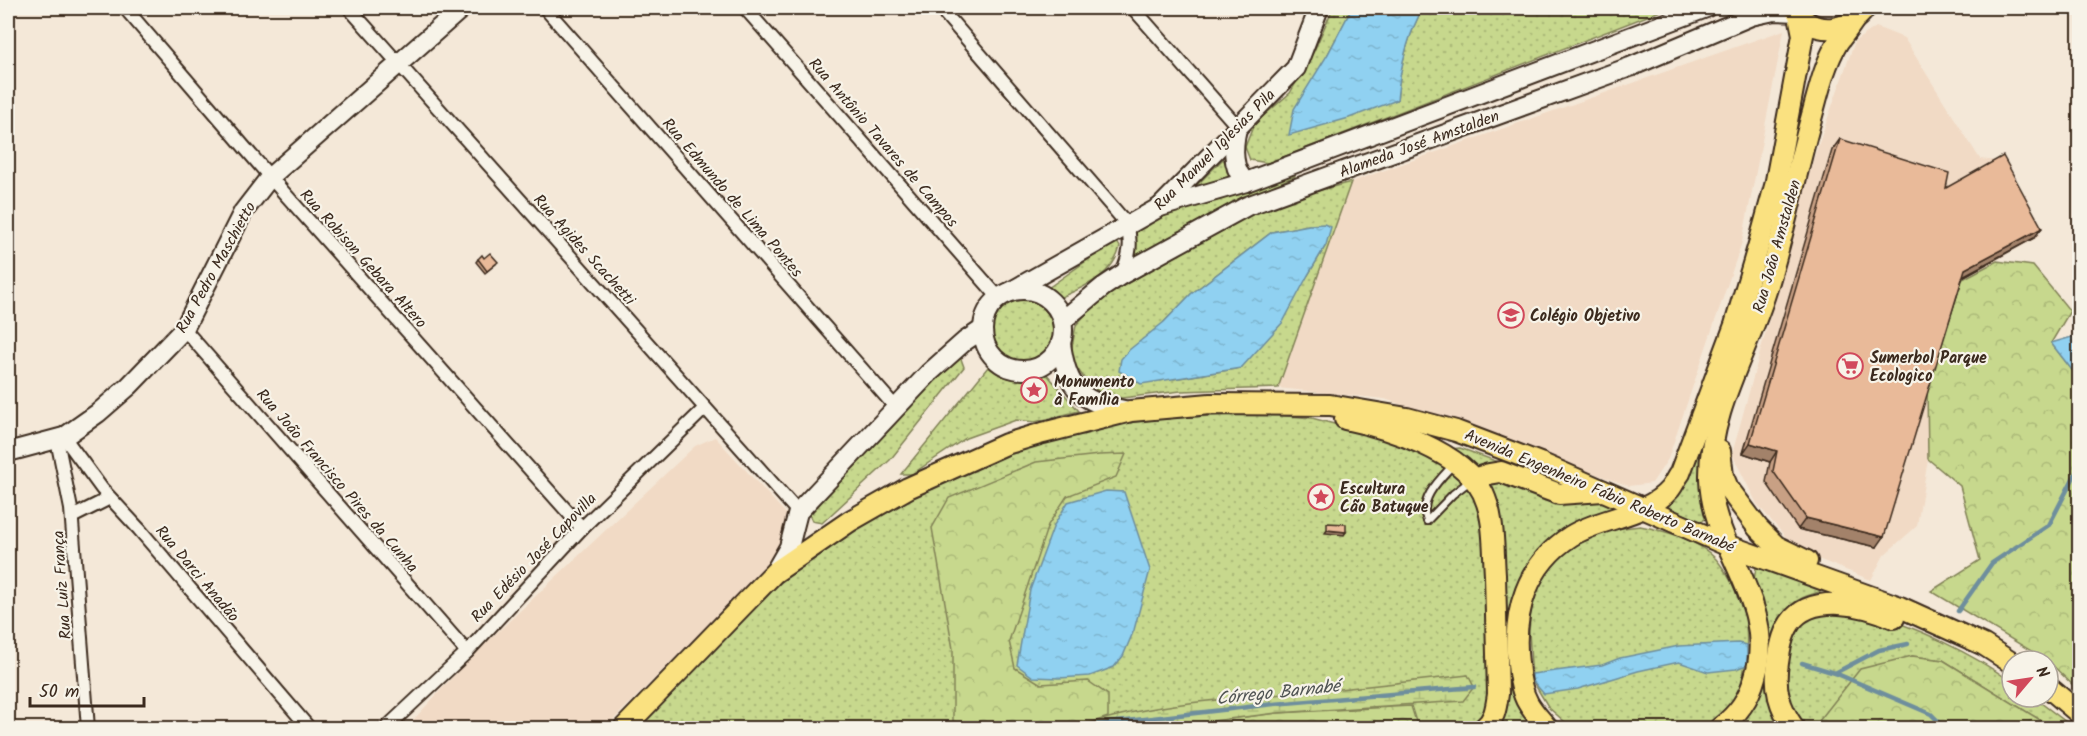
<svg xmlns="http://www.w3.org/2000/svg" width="2087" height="736" font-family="Kalam,sans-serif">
<defs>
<pattern id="grass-dots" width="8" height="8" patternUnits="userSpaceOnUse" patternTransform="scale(1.5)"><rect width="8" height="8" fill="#c7d88d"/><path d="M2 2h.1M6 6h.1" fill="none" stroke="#acba79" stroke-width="1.8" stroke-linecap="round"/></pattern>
<pattern id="forest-crowns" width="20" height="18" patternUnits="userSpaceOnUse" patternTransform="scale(1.5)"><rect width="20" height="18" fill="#c7d88d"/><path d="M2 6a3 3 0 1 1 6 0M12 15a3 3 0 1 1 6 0" fill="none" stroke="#acba79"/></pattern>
<pattern id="wetland-marsh" width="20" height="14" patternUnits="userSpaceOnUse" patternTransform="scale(1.5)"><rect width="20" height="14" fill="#c7d88d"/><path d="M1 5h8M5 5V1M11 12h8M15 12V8" fill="none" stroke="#acba79"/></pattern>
<pattern id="water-ripples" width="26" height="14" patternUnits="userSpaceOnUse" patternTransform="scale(1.5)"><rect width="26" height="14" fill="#90d1f1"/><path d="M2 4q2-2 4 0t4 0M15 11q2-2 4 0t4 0" fill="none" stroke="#7db4ce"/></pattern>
</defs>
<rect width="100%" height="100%" fill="#f4e8d8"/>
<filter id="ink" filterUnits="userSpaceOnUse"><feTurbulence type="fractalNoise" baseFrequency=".0167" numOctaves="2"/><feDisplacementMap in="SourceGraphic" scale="12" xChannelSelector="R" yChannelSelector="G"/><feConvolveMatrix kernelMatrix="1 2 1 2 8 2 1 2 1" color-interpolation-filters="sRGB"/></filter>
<g filter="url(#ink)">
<g fill="#f1dac5" fill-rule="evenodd">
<path d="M1876,27L1904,38L1980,159L1997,161L2022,202L2040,236L1959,281L1927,388L1928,459L1917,526L1884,555L1871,580L1798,551L1757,504L1732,454L1813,160L1855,41ZM1995,167L1766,482L1770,462L1743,454Z"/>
<polygon points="1784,30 1742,242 1668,459 1652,483 1629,486 1385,399 1278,388 1351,182"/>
<polygon points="715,437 791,519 779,554 605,728 406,728 471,657 695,446"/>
</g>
<g fill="url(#grass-dots)" stroke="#818156" stroke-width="1.5" fill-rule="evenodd">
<path d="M1333,8H1352L1328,54L1397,100C1400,69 1408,34 1423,8H1668L1268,163L1250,160L1245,147L1254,124L1290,93L1314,51Z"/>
<polygon points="1223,159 1233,177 1192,190"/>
<polygon points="1294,173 1295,176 1215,212 1134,258 1136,245 1135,230 1157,215"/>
<path d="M1351,182L1278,388L1181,391L1122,398L1101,393L1086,381L1070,358L1076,325L1100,299L1248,215L1302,195ZM1309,225L1326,245L1308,275L1241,368L1174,379L1164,322L1191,294L1272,232Z"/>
<path d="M1116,240L1120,247C1113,276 1084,287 1059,298L1048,288Z"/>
<circle cx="1021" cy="331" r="32"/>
<polygon points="960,356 964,367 890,460 822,523 812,521 808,512 813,502"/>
<path d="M988,367C1007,382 1023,383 1044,371L1079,411L1035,422L1016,420L966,438L912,474H901Z"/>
<path d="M1265,414L1312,418L1393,440L1440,461L1469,486L1481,504L1486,563L1490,699C1485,711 1481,720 1471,728H634C679,683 722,636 769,593C820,545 881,511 944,481C977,466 1010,451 1045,440C1116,419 1192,416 1265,414Z"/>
<path d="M1708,421C1702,455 1696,485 1706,519L1701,521L1665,507L1680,487Z"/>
<polygon points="1460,448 1558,484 1476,470 1448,449"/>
<polygon points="1500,477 1598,498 1617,507 1576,523 1551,538 1528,567 1508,622 1538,728 1495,728 1486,480"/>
<path d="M1640,526C1666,531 1697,539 1716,559C1724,568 1740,595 1743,607C1752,644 1746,710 1708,728H1572L1549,708L1532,680L1529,631L1532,600L1543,578L1558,559L1578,544L1607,530Z"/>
<path d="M1757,562L1828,590C1795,597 1787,604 1772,635L1768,634L1764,601L1754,580Z"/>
<path d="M1825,614C1838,614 1854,611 1867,614C1913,624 1974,655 2012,682V697H2033L2074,728H2053L1943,660L1912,656L1820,720L1833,728H1802L1782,684L1786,651L1798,625L1808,618Z"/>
<path d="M1766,674C1769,692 1770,714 1782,728H1734L1760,692Z"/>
</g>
<g fill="url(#forest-crowns)" stroke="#818156" stroke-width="1.5">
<polygon points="1997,261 2033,266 2070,311 2051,343 2079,379 2079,691 2048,661 1931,591 1980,560 1960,486 1928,459 1927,388 1959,281"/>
<polygon points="1126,454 1116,477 1067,496 1048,525 1009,641 1015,668 1041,684 1088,681 1108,695 1108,717 1076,728 976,728 953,725 953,649 932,528 949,498 1036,462 1099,455"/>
<polygon points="1912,656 1943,660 2053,728 1833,728 1819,721 1860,669"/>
<polygon points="1411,706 1418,728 1164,727 1277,713"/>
</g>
<path fill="url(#wetland-marsh)" stroke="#818156" stroke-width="1.5" d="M1468,675L1474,687L1463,701L1277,713L1156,728H1076C1150,702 1231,699 1309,692C1362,687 1415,681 1468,675Z"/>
<g fill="url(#water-ripples)" stroke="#6e8e9d" stroke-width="1.5">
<path d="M1352,8H1423C1408,34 1400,69 1397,100L1349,118L1289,135L1294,109L1328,54Z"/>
<polygon points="1324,224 1331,227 1326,245 1308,275 1283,322 1241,368 1141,384 1119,371 1121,359 1129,350 1164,322 1191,294 1272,232 1309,225"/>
<polygon points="2079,335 2080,335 2079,379 2051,343"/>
<polygon points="1106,491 1124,492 1150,570 1134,630 1123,656 1114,667 1090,676 1059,678 1033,677 1017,665 1030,590 1054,525 1068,502"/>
<polygon points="1738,643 1747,645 1747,665 1736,669 1708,672 1679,662 1638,671 1578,689 1544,694 1532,680 1532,674 1602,665 1620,658 1679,646"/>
</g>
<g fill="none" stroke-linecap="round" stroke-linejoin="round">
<g stroke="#6e8e9d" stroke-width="4.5">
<polyline points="1958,611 1992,563 2049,525 2080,465"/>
<polyline points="1802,663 1835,673 1931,714 1945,728"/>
<polyline points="1835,673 1879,650 1908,644"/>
<polyline points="1086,728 1092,725 1274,704 1474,687"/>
</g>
<g stroke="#3b2a1e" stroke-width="10">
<g id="lane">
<path d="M1427,521C1418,500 1439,480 1452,466"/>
<polyline points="1427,521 1453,494 1470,481"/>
</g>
</g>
<g stroke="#3b2a1e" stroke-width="16">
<g id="street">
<polyline points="125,8 270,177 582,528"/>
<polyline points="349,8 798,512"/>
<polyline points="545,8 897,409"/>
<polyline points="745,8 999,298"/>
<path d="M940,8L1127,224C1132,243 1130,256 1122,273"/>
<polyline points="1133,8 1237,126"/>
<polyline points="184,329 467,652"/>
<polyline points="64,437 102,489 139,529 309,728"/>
<polyline points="57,440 71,509 88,728"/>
<polyline points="72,517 110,498"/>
<polyline points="386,728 467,652 582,528 705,408"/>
</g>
</g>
<g stroke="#3b2a1e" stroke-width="22">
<g id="secondary">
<path d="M1237,128C1233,146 1231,169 1246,182"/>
<polyline points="1160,207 1246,182 1706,8"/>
<circle cx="1023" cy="330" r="40"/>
<polyline points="1008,293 1160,207 1296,68 1319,8"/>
<polyline points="1062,321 1103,287 1121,275 1247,206 1630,67 1751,16 1774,11 1797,12"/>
<path d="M1061,343C1067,391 1082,403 1129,411"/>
<polyline points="8,452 64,437 98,413 129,386 184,329 243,212 270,177 462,8"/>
<polyline points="774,573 789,547 798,512 929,373 965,341 983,329"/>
</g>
</g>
<g stroke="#3b2a1e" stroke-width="24">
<g id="primary">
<path d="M1796,10C1813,37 1849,32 1865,8"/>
<path d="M1345,419C1388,428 1462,451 1483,493C1495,519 1493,547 1495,575C1496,614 1497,654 1498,694C1496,708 1495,719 1484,728"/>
<polyline points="1720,451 1723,476 1728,488 1758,528 1776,546 1807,561"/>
<polyline points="1473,479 1489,474 1501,472 1559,494 1603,491"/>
<polyline points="2048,687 2080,714"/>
<polyline points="624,728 774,573 850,521 908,488 1006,444 1043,433 1131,411 1210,404 1330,405 1407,418 1456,431 1540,463 1729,546 1900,607 1984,645 2012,663"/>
<path d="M1547,728C1541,720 1533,712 1528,703C1521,691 1519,676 1518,663C1512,613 1527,564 1571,536C1601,517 1646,517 1670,489C1674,484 1676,478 1680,473L1735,325L1759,244L1775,186L1803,35L1799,15"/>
<path d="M1720,728C1738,714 1749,699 1755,677C1778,603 1711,548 1710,478C1709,411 1747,352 1766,291C1784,235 1795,176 1811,119C1818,94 1824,65 1838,42C1843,35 1849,28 1854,20"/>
<path d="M1794,728C1779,707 1774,688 1778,663C1780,649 1782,635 1790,623C1812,592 1865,605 1894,618"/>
</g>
</g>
<use href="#lane" stroke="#f7f3e8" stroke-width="6"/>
<use href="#street" stroke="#f7f3e8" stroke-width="12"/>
<use href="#secondary" stroke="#f7f3e8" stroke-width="18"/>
<use href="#primary" stroke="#fae180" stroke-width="20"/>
</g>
<g fill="#c8a084" stroke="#3b2a1e" stroke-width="1.5">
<polygon points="1840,139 1946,188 2034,238 1963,277 1877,547 1798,529 1766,482 1770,462 1743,453 1832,150"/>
<polygon points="484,258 496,264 485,273 476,262 478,259"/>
</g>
<g fill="#a3826b" stroke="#3b2a1e" stroke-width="1.5">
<polygon points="2042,228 2034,238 1957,279 1965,269"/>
<polygon points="1750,443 1777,451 1770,462 1743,453"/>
<polygon points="1806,518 1884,537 1877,547 1798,529"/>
<polygon points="1327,530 1346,532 1344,535 1325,533"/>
</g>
<g fill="#e9ba99" stroke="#3b2a1e" stroke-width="1.5">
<polygon points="1840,139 1949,173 1946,188 2003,156 2042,228 1965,269 1884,537 1806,518 1773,471 1777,451 1750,443"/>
<polygon points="490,253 498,262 487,271 478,259 482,255 484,258"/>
<polygon points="1327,523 1346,524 1346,532 1327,530"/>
</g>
</g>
<defs>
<g id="school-ring" transform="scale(1.35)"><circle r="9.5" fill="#f7f3e8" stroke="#d1495b" stroke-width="1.5"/><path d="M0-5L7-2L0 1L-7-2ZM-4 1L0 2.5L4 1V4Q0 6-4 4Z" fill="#d1495b"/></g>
<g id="supermarket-ring" transform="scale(1.35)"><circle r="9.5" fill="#f7f3e8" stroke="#d1495b" stroke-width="1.5"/><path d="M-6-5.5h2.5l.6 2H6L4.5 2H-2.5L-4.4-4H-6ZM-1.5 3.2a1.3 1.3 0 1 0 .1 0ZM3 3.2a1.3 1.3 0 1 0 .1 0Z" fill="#d1495b"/></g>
<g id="sight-ring" transform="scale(1.35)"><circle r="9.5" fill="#f7f3e8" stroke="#d1495b" stroke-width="1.5"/><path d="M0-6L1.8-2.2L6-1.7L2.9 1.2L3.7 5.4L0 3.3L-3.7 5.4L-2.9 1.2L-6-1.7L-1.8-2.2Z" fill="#d1495b"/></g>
</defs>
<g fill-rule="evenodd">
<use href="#school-ring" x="1511" y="315"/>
<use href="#supermarket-ring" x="1850" y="366"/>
<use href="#sight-ring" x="1034" y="390"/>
<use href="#sight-ring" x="1321" y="497"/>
</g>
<g text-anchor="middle" stroke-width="4.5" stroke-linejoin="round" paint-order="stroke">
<g font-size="16" fill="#3b2a1e" stroke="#f7f3e8">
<text transform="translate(884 142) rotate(49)" y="6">Rua Antônio Tavares de Campos</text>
<text transform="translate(1419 143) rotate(-20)" y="6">Alameda José Amstalden</text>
<text transform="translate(1214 149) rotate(-45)" y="6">Rua Manuel Iglesias Pila</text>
<text transform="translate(733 197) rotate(49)" y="6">Rua Edmundo de Lima Pontes</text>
<text transform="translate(1776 246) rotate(-74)" y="6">Rua João Amstalden</text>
<text transform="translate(585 249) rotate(48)" y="6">Rua Agides Scachetti</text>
<text transform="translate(364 258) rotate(48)" y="6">Rua Robison Gebara Altero</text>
<text transform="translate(215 267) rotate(-61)" y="6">Rua Pedro Maschietto</text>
<text transform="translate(338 480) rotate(49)" y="6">Rua João Francisco Pires da Cunha</text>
<text transform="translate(1600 490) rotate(23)" y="6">Avenida Engenheiro Fábio Roberto Barnabé</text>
<text transform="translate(533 557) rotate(-46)" y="6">Rua Edésio José Capovilla</text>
<text transform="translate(198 573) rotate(50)" y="6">Rua Darci Anadão</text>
<text transform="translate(61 585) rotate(-94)" y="6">Rua Luiz França</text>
</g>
<g font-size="16" font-weight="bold" fill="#3b2a1e" stroke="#f7f3e8" text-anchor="start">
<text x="1530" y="321">Colégio Objetivo</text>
<text x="1870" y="363">Sumerbol Parque<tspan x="1870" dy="18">Ecologico</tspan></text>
<text x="1054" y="387">Monumento<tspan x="1054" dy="18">à Família</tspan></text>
<text x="1340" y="494">Escultura<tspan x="1340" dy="18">Cão Batuque</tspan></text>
</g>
<g font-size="18" font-style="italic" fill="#505453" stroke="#f7f3e8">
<text transform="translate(1278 692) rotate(-6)" y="6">Córrego Barnabé</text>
</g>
</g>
<rect width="2087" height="736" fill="none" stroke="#f7f3e8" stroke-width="30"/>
<rect x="15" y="15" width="2057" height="706" fill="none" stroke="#3b2a1e" stroke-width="2" filter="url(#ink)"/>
<g transform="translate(2030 679) rotate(61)"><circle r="28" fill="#f7f3e8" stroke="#aca397" stroke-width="1.5"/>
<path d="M0-4.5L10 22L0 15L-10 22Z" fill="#d1495b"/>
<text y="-9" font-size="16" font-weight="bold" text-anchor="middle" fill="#3b2a1e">N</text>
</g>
<path d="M30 697v9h114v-9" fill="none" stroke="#3b2a1e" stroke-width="3"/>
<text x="39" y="697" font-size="18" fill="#3b2a1e" stroke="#f7f3e8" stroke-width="4.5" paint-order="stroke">50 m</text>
</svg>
